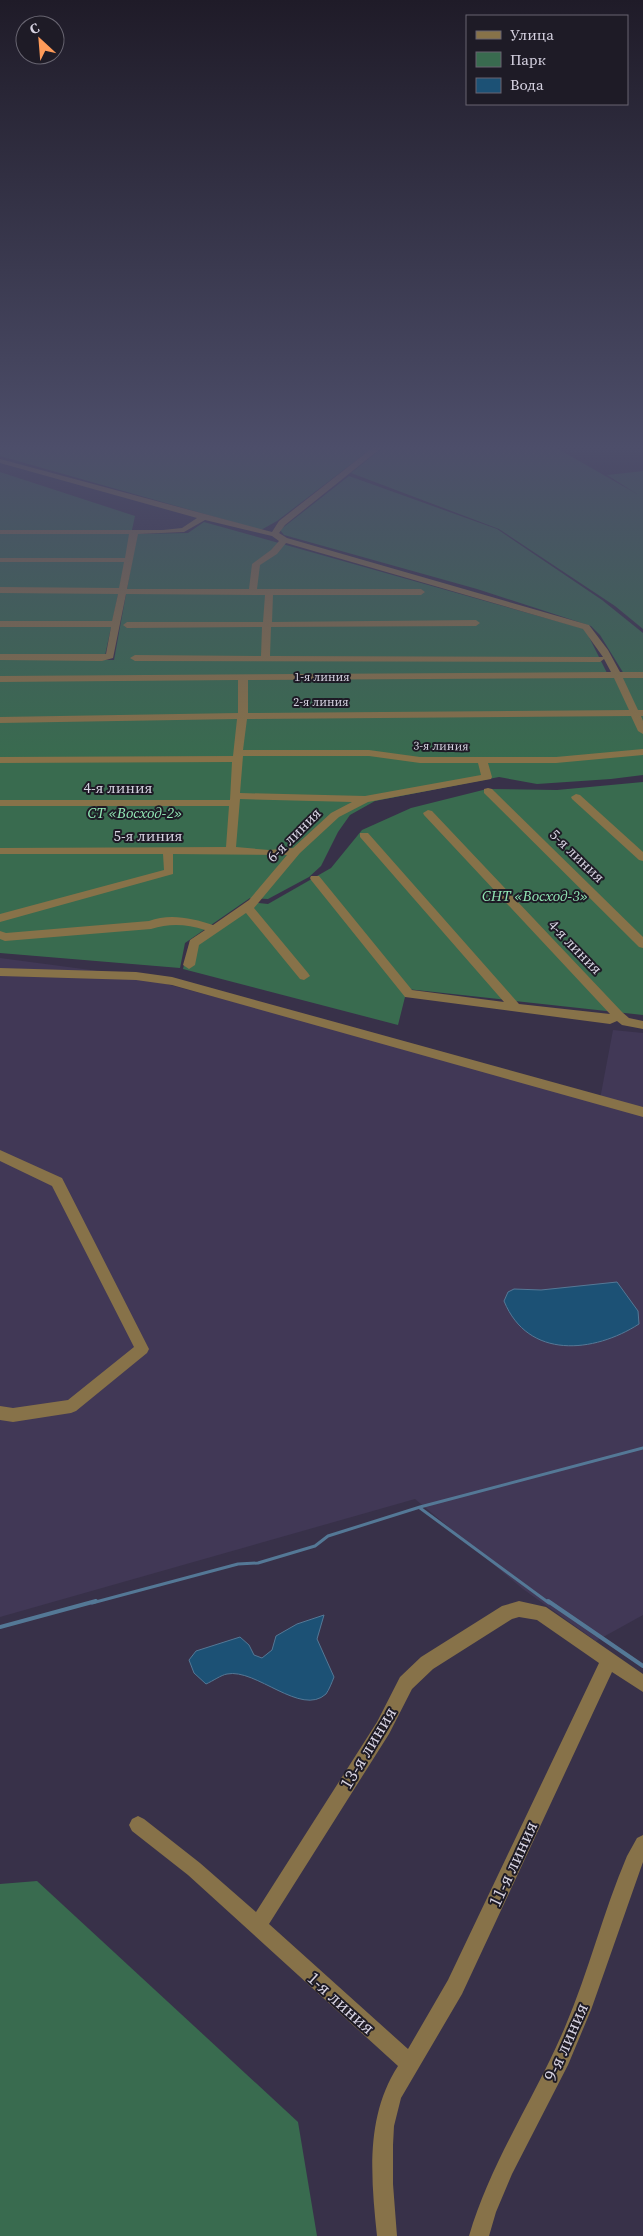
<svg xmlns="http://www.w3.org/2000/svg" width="643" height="2236" font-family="'Source Serif 4',serif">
<rect width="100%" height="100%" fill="#383149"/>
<polygon fill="#413856" points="0,958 136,976 600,1099 613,1030 643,1033 643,1615 596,1641 523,1589 415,1499 0,1617"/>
<g fill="#396b4f">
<polygon points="0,445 376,445 277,521 261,530 0,456"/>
<polygon points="386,445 551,445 637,494 607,475 643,471 643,629 615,606 499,529 351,473"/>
<polygon points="0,472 135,516 104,660 114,660 137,534 188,533 204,522 585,629 607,673 0,677"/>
<polygon points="349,476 497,529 602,600 643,633 643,673 624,674 600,635 591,626 477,589 284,535 280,530"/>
<polygon points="643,675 643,775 611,779 537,784 499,777 375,801 350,815 338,832 321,866 309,877 268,899 250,898 185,943 180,968 0,953 0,680"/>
<polygon points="643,782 643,1015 407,989 398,1025 183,969 190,941 250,902 268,904 331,868 362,830 411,808 487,789 557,790"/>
<polygon points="37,1881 298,2122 317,2236 0,2236 0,1884"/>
</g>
<g fill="#1c5175" stroke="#547896">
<path d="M617,1282L638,1311L639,1324C594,1353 528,1360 504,1301L508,1292L514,1289L541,1290Z"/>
<path d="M324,1615L317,1639L334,1677C332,1682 329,1690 326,1694C301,1717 256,1668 227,1674C221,1675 213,1681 206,1684L194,1673L189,1660L196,1651L240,1637L249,1645L254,1655L262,1658L272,1650L276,1636L297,1624Z"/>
</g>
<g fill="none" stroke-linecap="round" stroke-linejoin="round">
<g stroke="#547896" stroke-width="3">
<polyline points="420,1508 549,1603"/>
<polyline points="92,1603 238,1564 258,1563 315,1546 328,1536 420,1507 643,1448"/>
</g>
<g stroke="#547896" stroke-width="4">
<polyline points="548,1601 643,1666"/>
<polyline points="0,1627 96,1601"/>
</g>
<g fill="#877249" fill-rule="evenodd">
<path d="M376,445H385L285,525L279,533L287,538L589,625L608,650L620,672H643V678H623L638,710H643V716H641L643,721V734L638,731L631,716L247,719L243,750H369L420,757H556L643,749V755L556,763H488L492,777L491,779L368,802L339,817L300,853L254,908L308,973L310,976L304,980L300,979L246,913L199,945L195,965L189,969L183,965L190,940L205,930C186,924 170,923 151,929L5,941L0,939V931L6,933L149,921C169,913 193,918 213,925L249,900L287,855L173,854V874L0,922V914L164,870L163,854H0V848L226,847L229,806H0V800H230L232,762L0,763V757L233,756L237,719L0,723V717L238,713V680L0,682V676L611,672L604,659L600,662L135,661L130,658L135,655L261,656L262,627L127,628L123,625L127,622H263L265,595L126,594L113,658L102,661L0,660V654H106L111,627H0V621H112L118,594L0,593V587L119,588L124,562H0V558H125L129,534H0V530H163L182,528L197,518L0,463V459L272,532L279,521ZM205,520L272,536L279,541L271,550L252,564L249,589H127L138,534L184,532ZM286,543L583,629L603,657L270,656L271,627L476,626L480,623L476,620L272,622L273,595H421L425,592L421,589H257L260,565L277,554ZM614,678L629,710L248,713V680ZM243,756H369L420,763H478L481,775L365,796L240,793ZM240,799L352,802L331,813L293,848L269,850L236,847Z"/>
<polygon points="488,788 492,789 643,937 643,948 639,947 484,793 484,789"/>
<polygon points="576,794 580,795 643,852 643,861 639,860 572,799 571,797"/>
<polygon points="428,810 432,811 622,1012 629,1018 643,1021 643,1029 622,1025 617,1021 610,1024 405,997 311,880 310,878 311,876 319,876 412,990 504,1002 360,837 360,833 368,833 519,1004 610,1014 424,815 423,813"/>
<polygon points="0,968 136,972 172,977 643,1107 643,1117 172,985 136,980 0,976"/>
<polygon points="0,1150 62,1178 149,1349 147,1353 76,1411 71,1413 13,1422 0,1420 0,1406 13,1408 68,1400 134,1347 52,1186 0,1161"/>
<path d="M519,1601L546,1607L643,1674V1692L612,1672L462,1994L401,2098L394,2126L393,2145V2184L397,2236H377C371,2178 365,2117 398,2066L188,1875L132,1831L129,1825L132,1819L138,1816L144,1819L200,1863L256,1912L377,1722L400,1677L421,1657L502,1606ZM519,1617L537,1620L599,1663L448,1980L408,2049L269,1924L389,1734L412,1689L433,1669L512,1619Z"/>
<path d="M643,1835V1862L591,2010L568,2065L512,2174L496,2212L489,2236H469C491,2161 535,2098 565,2027C589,1971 603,1912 627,1856L637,1838Z"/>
</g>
</g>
<linearGradient id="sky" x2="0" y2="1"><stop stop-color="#1f1b28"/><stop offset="0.59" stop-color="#4d4e6a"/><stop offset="1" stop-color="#4d4e6a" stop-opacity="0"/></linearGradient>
<rect width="643" height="758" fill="url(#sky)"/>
<g text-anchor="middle" stroke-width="4" stroke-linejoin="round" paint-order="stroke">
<g font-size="12" fill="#d7d3e2" stroke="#1e1b26">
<text x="322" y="681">1-я линия</text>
<text x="321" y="706">2-я линия</text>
<text transform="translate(441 746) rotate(1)" y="4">3-я линия</text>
</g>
<g font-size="15" fill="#d7d3e2" stroke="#1e1b26">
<text x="118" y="793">4-я линия</text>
<text transform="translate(294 835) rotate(-45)" y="5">6-я линия</text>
<text x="148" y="841">5-я линия</text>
<text transform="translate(577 856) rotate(44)" y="5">5-я линия</text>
<text transform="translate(575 947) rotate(46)" y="5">4-я линия</text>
</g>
<g font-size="15" font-style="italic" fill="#91e8b5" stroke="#1e1b26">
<text x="135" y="818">СТ «Восход-2»</text>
<text x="535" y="901">СНТ «Восход-3»</text>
</g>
<g font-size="18" fill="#d7d3e2" stroke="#1e1b26">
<text transform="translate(368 1748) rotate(-59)" y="6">13-я линия</text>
<text transform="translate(513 1864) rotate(-65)" y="6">11-я линия</text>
<text transform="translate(341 2003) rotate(42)" y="6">1-я линия</text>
<text transform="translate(566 2042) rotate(-66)" y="6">9-я линия</text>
</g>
</g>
<rect x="466" y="15" width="162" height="90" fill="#1e1b26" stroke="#686571"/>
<rect x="476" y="31" width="25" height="8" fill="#877249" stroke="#686571"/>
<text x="510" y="40" font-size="15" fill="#d7d3e2">Улица</text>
<rect x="476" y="52" width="25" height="15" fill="#396b4f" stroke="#686571"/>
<text x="510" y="65" font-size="15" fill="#d7d3e2">Парк</text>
<rect x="476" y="78" width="25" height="15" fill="#1c5175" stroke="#686571"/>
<text x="510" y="90" font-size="15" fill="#d7d3e2">Вода</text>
<g transform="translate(40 40) rotate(334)"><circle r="24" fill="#1e1b26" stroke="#686571"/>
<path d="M0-4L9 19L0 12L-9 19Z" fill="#fe9b59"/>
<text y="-8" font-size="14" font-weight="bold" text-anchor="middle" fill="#d7d3e2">С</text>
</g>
</svg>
